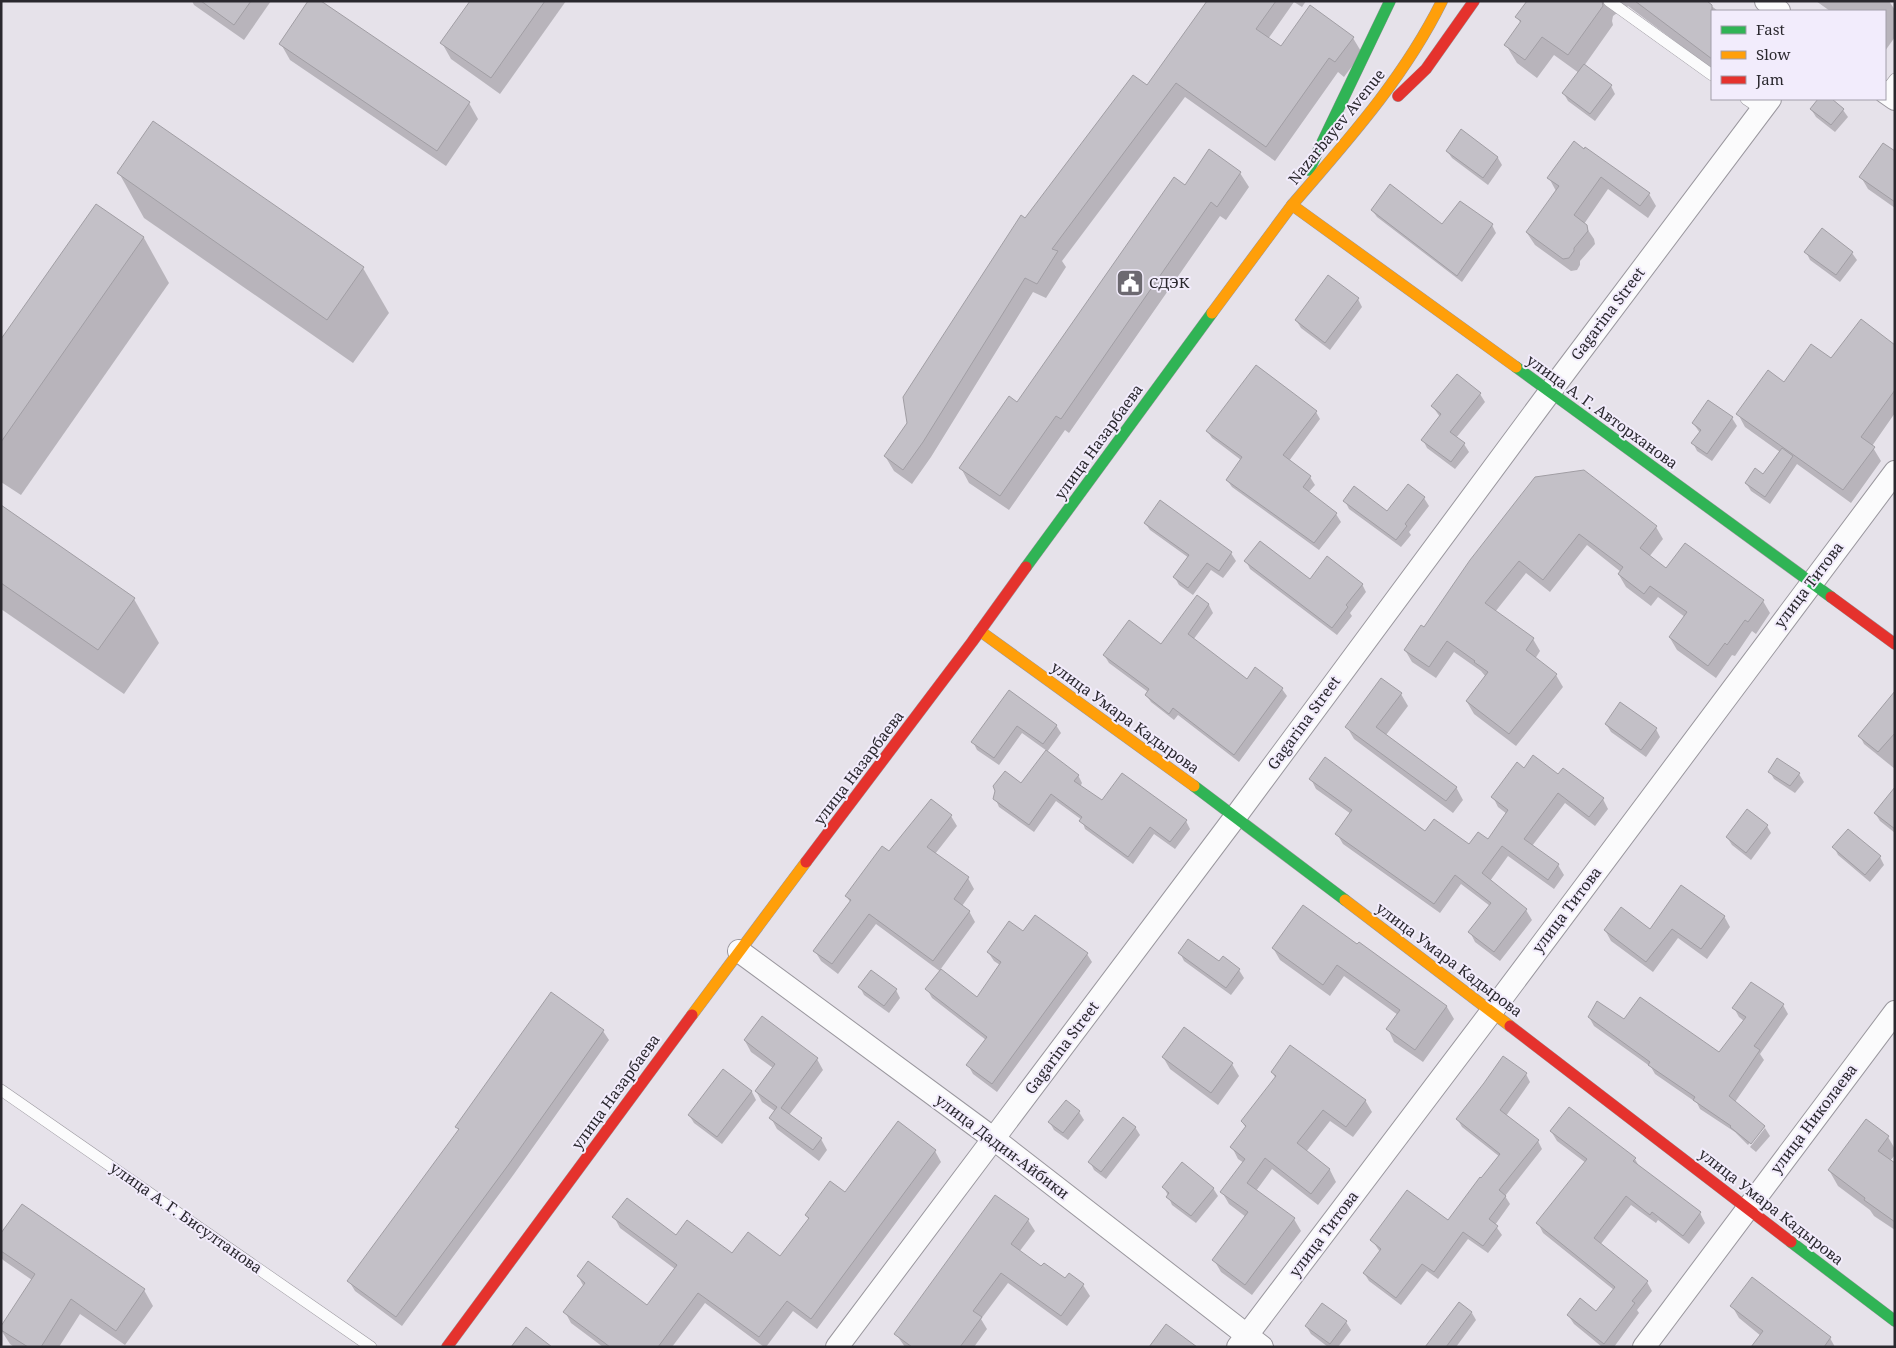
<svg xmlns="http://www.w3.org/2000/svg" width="1896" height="1348" font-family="'Noto Serif',serif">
<rect width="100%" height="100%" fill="#e6e2ea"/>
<g fill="#0003">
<polygon points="192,1 271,1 244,40 194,5"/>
<polygon points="471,1 566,1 500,94 451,59 442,43"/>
<polygon points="1228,1 1306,1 1302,7 1294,2 1268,39 1281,48 1353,38 1362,53 1344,77 1338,72 1275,161 1185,97 1062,261 1066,267 1046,298 1033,292 931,457 912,484 894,471 885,456 909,424 1025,219"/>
<polygon points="1529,1 1705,1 1718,11 1712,11 1712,69 1628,6 1623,13 1617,13 1613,16 1612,21 1613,25 1584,66 1611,86 1615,94 1595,121 1568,101 1564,94 1579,73 1554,55 1537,78 1517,63 1506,45 1521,24 1517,17"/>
<polygon points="1816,1 1889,1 1895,10 1895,37 1885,51 1885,11 1830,11"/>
<polygon points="281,44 469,103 478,119 446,166 290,60"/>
<polygon points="1820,99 1830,99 1843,110 1848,117 1835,132 1816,117 1811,109"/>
<polygon points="154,123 363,268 389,313 353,363 144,218 119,173"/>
<polygon points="1574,143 1649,194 1656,206 1648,218 1608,189 1584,224 1594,239 1595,244 1580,261 1580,265 1577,270 1571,271 1535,245 1527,233 1556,191 1549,178"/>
<polygon points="1447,151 1498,158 1502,165 1488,185 1452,158"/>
<polygon points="1895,152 1895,208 1868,189 1861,177"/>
<polygon points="1240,173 1249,187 1226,220 1220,216 1069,433 1065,430 1009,510 969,483 961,468 1018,404 1185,186"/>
<polygon points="96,206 144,238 169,283 21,495 1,482 1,341"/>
<polygon points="1372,210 1443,226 1492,225 1496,233 1462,282 1377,217"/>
<polygon points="1806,252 1852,253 1857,260 1840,282 1810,260"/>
<polygon points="1358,299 1362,307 1330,350 1301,328 1296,320"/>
<polygon points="1895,346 1895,413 1872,446 1881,461 1851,503 1797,464 1770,504 1751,491 1746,483 1763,475 1780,452 1745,427 1738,414 1784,383 1831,360"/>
<polygon points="1457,376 1480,394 1485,402 1456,438 1464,444 1469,452 1455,469 1427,448 1423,440 1440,417 1433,407"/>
<polygon points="1709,401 1732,418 1737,426 1712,461 1697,451 1693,443 1700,433 1693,423"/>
<polygon points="1316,412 1320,419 1289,461 1310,477 1315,485 1308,493 1336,514 1341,522 1319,550 1232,487 1227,480 1241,460 1212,438 1207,431"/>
<polygon points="1536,478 1656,527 1663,539 1649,557 1666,570 1763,601 1770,613 1756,634 1752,631 1735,656 1732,655 1716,678 1677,650 1670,638 1685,617 1658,597 1651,606 1626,587 1619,575 1621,572 1587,545 1550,592 1526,573 1495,612 1533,639 1540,651 1535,659 1556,675 1563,687 1516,746 1474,714 1467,702 1486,677 1481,671 1454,652 1436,678 1412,662 1405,650 1424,629"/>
<polygon points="1408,486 1424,498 1429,506 1409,532 1411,535 1401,547 1349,509 1345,501 1387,513"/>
<polygon points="1,507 134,599 159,643 124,694 1,609"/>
<polygon points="1145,523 1231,553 1236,561 1223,578 1211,570 1193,595 1179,585 1175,578 1189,558 1150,530"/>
<polygon points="1246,561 1310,580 1362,584 1366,592 1350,613 1352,616 1337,635 1250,569"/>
<polygon points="1197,597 1209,605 1213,613 1193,640 1247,680 1282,689 1287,696 1239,762 1178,715 1174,720 1151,702 1146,695 1148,692 1109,663 1104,655 1161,646"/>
<polygon points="1010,691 1056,725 1061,733 1047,752 1078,775 1082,783 1080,787 1102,802 1186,821 1190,829 1175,849 1154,834 1133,864 1085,829 1082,820 1056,801 1034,832 999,807 995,798 1022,784 1047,751 1022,733 999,765 977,750 973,742"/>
<polygon points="1401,694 1408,706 1386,735 1456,787 1463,800 1453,813 1354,739 1347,727"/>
<polygon points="1895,706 1895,769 1864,744 1860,736"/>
<polygon points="1606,724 1656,729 1660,737 1646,757 1611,732"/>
<polygon points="1778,760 1799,774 1804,782 1795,793 1774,779 1770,772"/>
<polygon points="1524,769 1559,776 1603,799 1608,809 1595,826 1565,803 1532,846 1558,865 1564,875 1554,889 1508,856 1490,881 1526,910 1532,920 1500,961 1475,942 1470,932 1490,906 1461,884 1440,913 1343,844 1337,834 1351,814 1316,789 1311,779 1425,833 1469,845 1488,841 1507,814 1498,807 1493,797"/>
<polygon points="1895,789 1895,833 1880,821 1875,813"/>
<polygon points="951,816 957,826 935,854 968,878 974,889 962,906 969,911 975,922 940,970 977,999 1000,965 994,961 988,952 1024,933 1087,954 1092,962 997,1092 973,1074 968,1065 986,1040 932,998 927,989 941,972 876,924 838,974 821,961 815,951 851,903 846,896 889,853"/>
<polygon points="1767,826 1771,833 1751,860 1732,845 1727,837"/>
<polygon points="1834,847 1880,857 1884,865 1870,882 1838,855"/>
<polygon points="1724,916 1730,927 1707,959 1678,938 1653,972 1611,941 1605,930 1651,931"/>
<polygon points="1359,944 1447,1007 1454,1019 1423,1062 1394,1042 1388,1029 1398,1015 1344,976 1330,996 1280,960 1273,948 1357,946"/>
<polygon points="1180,953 1219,963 1223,958 1239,970 1244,978 1231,995 1184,961"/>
<polygon points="860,987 896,990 900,998 889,1013 864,995"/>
<polygon points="1783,1005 1788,1014 1760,1054 1764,1060 1735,1102 1765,1128 1762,1128 1748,1145 1735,1132 1700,1109 1697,1103 1655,1074 1651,1067 1594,1026 1589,1017 1625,1021 1720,1054 1744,1021 1739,1017 1734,1008"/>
<polygon points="603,1031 609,1040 514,1174 402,1326 355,1291 349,1281 459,1131 457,1127"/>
<polygon points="745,1041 817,1059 823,1070 789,1115 821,1139 827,1150 819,1161 777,1129 771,1118 776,1112 762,1102 756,1091 773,1068 751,1052"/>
<polygon points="1163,1057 1232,1064 1239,1076 1218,1105 1170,1069"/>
<polygon points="723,1071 752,1092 756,1100 722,1144 694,1123 689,1115"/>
<polygon points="1272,1072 1365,1100 1372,1112 1353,1137 1330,1121 1306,1152 1330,1170 1336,1182 1318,1205 1272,1169 1256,1191 1294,1219 1301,1231 1252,1295 1221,1272 1214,1260 1246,1217 1229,1204 1222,1192 1244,1163 1238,1159 1232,1147 1246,1128 1242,1122 1276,1079"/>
<polygon points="1526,1074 1530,1082 1506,1116 1538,1141 1542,1149 1505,1196 1510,1204 1495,1225 1502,1235 1488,1253 1468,1239 1438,1279 1427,1271 1401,1305 1369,1281 1364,1273 1380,1252 1372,1240 1448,1222 1500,1157 1462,1127 1458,1120"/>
<polygon points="1066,1102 1079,1112 1084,1120 1068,1140 1054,1130 1050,1123"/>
<polygon points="1135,1127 1140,1135 1106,1179 1094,1170 1090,1162"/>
<polygon points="1765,1128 1770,1136 1756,1152 1750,1147"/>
<polygon points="1551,1131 1635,1159 1640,1168 1700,1213 1705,1223 1689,1244 1658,1220 1656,1223 1631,1205 1600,1245 1647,1282 1652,1291 1637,1310 1639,1313 1614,1347 1602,1347 1574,1324 1568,1315 1596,1313 1614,1290 1543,1233 1538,1223 1586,1163 1557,1141"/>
<polygon points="1888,1137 1895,1149 1895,1155 1890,1161 1895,1165 1895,1230 1874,1216 1870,1210 1838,1186 1829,1170"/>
<polygon points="935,1151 941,1162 817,1329 793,1311 766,1347 764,1347 705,1303 672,1347 603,1347 571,1323 565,1312 584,1287 578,1276 648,1307 675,1269 620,1228 614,1217 732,1255 781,1258 809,1220 806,1215 845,1194"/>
<polygon points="1164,1187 1213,1188 1218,1196 1196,1223 1172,1205"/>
<polygon points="996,1196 1028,1220 1035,1231 1019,1252 1041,1268 1065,1280 1083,1285 1090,1296 1067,1326 1008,1283 981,1319 987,1329 974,1347 905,1347 896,1334"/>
<polygon points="1,1235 144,1290 153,1306 125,1345 80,1314 59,1347 14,1347 10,1344 1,1330 32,1280 3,1260 1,1257"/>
<polygon points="1732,1306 1830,1338 1835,1347 1753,1347 1761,1336 1739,1318"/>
<polygon points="1472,1313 1476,1320 1456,1347 1426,1347"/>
<polygon points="1346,1322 1351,1330 1338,1347 1328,1347 1311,1334 1306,1326"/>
</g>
<g fill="#c3c0c7" stroke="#a19ea4">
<polygon points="201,1 251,1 234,25"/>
<polygon points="308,1 321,1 470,102 437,151 279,44"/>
<polygon points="470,1 545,1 491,78 440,43"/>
<polygon points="1207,1 1276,1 1256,29 1281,46 1310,5 1354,37 1335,62 1329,58 1266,147 1176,83 1052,249 1058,251 1037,284 1025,278 923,442 903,470 884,456 907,423 903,397 1021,215 1025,218 1133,75 1147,85"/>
<polygon points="1527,1 1602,1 1603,6 1568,55 1542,37 1525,60 1504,45 1521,21 1515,17"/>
<polygon points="1635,1 1707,1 1712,5 1712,59"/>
<polygon points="1584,64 1612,85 1590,114 1562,93"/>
<polygon points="1818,99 1832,99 1844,109 1831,125 1810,109"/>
<polygon points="153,121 364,267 327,320 117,173"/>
<polygon points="1461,129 1498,157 1483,178 1446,151"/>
<polygon points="1574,141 1584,149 1585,147 1650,193 1640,206 1601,177 1574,215 1587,225 1588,231 1574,248 1574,251 1569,258 1563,259 1526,232 1559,186 1547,178"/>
<polygon points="1883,143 1895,151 1895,202 1859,177"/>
<polygon points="1209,149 1241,172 1217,207 1211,202 1061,419 1056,416 1000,496 959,468 1009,396 1017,402 1174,177 1185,185"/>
<polygon points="1390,184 1442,224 1460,201 1493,224 1457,276 1371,210"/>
<polygon points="96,204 144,237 1,442 1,339"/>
<polygon points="1822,228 1853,252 1836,275 1804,252"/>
<polygon points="1328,275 1359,298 1325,343 1295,320"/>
<polygon points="1861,319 1895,345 1895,390 1861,437 1875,447 1843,490 1736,414 1768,370 1784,382 1811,344 1831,358"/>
<polygon points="1256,365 1317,411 1283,455 1311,476 1303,487 1337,513 1314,543 1226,480 1242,457 1206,431"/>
<polygon points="1457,374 1481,393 1450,432 1465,443 1451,462 1421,440 1441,414 1431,406"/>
<polygon points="1708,400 1733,417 1707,454 1691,443 1701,430 1692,423"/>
<polygon points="1782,448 1793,456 1765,497 1745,483 1755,468 1763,474"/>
<polygon points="1584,470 1657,526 1640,548 1666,568 1685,543 1764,600 1748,622 1745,620 1727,645 1725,643 1708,666 1669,637 1687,612 1650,586 1644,594 1618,574 1623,567 1579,534 1543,580 1519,561 1485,603 1534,638 1526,650 1557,674 1509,734 1466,701 1488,672 1474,662 1475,661 1447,641 1429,667 1404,650 1421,625 1424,627 1470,560 1535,477"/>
<polygon points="1408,484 1425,497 1405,524 1407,526 1396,540 1343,501 1354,486 1387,511"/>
<polygon points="1160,500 1232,552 1219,571 1207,563 1188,588 1173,577 1189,555 1144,523"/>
<polygon points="1,505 135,598 98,650 1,583"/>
<polygon points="1260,541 1310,579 1327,556 1363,584 1346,605 1348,607 1332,628 1244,561"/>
<polygon points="1197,595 1209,604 1188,634 1247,679 1255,667 1283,688 1234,755 1173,708 1169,714 1145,695 1149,689 1103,655 1129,620 1161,644"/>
<polygon points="1381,678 1402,693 1376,727 1457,787 1446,801 1345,727"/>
<polygon points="1009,690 1057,725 1043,744 1017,726 994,758 971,742"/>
<polygon points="1895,691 1895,733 1878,752 1858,736"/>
<polygon points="1620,702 1657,728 1641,750 1605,724"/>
<polygon points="1046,750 1079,775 1074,781 1102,800 1122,773 1187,820 1170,842 1150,827 1128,857 1079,821 1082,817 1051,794 1029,825 993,799 995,791 993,786 1005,771 1021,783"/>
<polygon points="1533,755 1558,774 1563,768 1604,798 1589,817 1558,793 1524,839 1559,864 1548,880 1502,846 1482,873 1527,909 1494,952 1468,932 1491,903 1455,875 1434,904 1335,834 1352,810 1309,779 1325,757 1425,831 1434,819 1469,844 1478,832 1488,839 1508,810 1491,797 1517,762 1524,768"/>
<polygon points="1777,758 1800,773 1790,786 1768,772"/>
<polygon points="1895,787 1895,829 1874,813"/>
<polygon points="931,799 952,815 927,847 969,877 954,899 970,911 933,961 869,914 832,964 813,951 851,900 845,896 882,846 889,851"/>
<polygon points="1747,809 1768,825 1746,853 1726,837"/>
<polygon points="1848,829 1881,856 1865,875 1832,847"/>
<polygon points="1681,885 1725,916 1701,949 1672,929 1646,962 1604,930 1621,907 1650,929"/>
<polygon points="1303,905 1357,944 1359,942 1447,1006 1415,1050 1386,1029 1400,1010 1337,965 1323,985 1272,948"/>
<polygon points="1035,915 1088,953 992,1084 966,1065 987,1037 925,989 941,969 977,997 1001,962 987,952 1009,921 1023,931"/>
<polygon points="1188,939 1219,961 1223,956 1240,969 1226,988 1178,953"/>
<polygon points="871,970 897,989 884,1006 858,987"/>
<polygon points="1751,982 1784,1004 1754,1046 1760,1050 1729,1096 1765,1126 1751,1144 1730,1127 1731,1126 1693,1100 1695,1097 1648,1065 1650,1062 1588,1017 1597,1001 1624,1019 1640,997 1719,1052 1746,1017 1732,1008"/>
<polygon points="551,992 604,1030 509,1164 396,1317 347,1281 459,1129 455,1127"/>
<polygon points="762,1016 818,1058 781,1108 822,1138 813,1150 769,1118 777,1107 755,1091 775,1064 744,1040"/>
<polygon points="1184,1027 1233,1063 1211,1093 1162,1057"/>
<polygon points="1290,1045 1366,1100 1346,1127 1323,1110 1297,1143 1330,1169 1311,1194 1265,1158 1247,1183 1295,1218 1245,1285 1212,1260 1248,1212 1220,1192 1245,1159 1230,1147 1246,1126 1241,1121 1276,1076 1271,1072"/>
<polygon points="1503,1056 1527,1073 1500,1110 1539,1140 1499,1190 1506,1196 1489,1219 1498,1226 1483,1246 1463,1232 1434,1272 1422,1264 1396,1298 1363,1273 1381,1249 1370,1240 1407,1190 1448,1220 1480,1177 1481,1178 1500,1154 1456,1119 1484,1083"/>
<polygon points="723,1069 752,1091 717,1137 688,1115"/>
<polygon points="1066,1100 1080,1111 1063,1133 1048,1122"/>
<polygon points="1569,1107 1636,1158 1633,1161 1701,1212 1683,1236 1652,1212 1650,1215 1626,1196 1594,1238 1648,1281 1632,1301 1635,1303 1604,1344 1567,1315 1580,1298 1596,1311 1615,1287 1536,1223 1587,1159 1550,1131"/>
<polygon points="1123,1117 1136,1127 1101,1172 1088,1162"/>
<polygon points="1866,1119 1889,1136 1878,1151 1895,1163 1895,1222 1864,1200 1865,1198 1828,1170"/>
<polygon points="898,1121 936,1150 811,1319 787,1301 759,1337 698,1293 658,1347 610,1347 563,1312 585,1283 577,1276 588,1261 647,1305 677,1265 612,1217 627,1198 676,1235 687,1220 732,1253 748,1232 780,1256 809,1218 805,1215 830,1181 845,1192"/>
<polygon points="1182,1162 1214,1188 1191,1216 1166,1197 1169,1193 1162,1187"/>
<polygon points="995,1195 1029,1219 1011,1244 1041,1266 1044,1263 1065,1278 1069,1273 1084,1284 1061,1316 1001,1273 973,1311 982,1317 960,1347 912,1347 894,1334"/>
<polygon points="22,1204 145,1289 116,1331 71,1299 41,1347 28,1347 1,1330 1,1326 35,1274 1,1251 1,1233"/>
<polygon points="1752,1277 1831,1337 1824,1347 1751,1347 1763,1331 1730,1306"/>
<polygon points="1459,1302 1472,1312 1446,1347 1425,1347"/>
<polygon points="1322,1303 1347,1321 1330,1344 1305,1326"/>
<polygon points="1166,1324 1197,1347 1149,1347"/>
<polygon points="526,1327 552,1347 511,1347"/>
</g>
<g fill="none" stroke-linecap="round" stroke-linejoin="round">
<g stroke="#9a979e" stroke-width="12">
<g id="lane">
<polyline points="1609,1 1712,75"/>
<polyline points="1885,92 1895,79"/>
<polyline points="1746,99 1762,110"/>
<polyline points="1,1090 371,1347"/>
</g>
</g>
<g stroke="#9a979e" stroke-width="24">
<g id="street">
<polyline points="1766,1 1779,11"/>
<polyline points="1885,92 1895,99"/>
<polyline points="739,951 994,1139 1262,1347"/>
<polyline points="837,1347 1236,816 1549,393 1770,99"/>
<polyline points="1238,1347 1492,1011 1895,472"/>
<polyline points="1644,1347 1895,1012"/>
</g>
</g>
<g stroke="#9a979e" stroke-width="12">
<g id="fast">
<polyline points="1309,170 1390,1"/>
<polyline points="1516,367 1831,597"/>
<polyline points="1026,567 1212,313"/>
<polyline points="1194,786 1345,900"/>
<polyline points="1791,1242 1895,1321"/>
</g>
</g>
<g stroke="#9a979e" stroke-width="12">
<g id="slow">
<path d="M1292,205C1348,140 1404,78 1442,1"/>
<polyline points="1212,313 1292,205 1516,367"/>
<polyline points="980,631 1194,786"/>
<polyline points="1345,900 1510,1026"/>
<polyline points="692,1015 806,862"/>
</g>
</g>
<g stroke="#9a979e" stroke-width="12">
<g id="jam">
<polyline points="1398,96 1426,69 1474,1"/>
<polyline points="1831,597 1895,644"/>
<polyline points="806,862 972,642 1026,567"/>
<polyline points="1510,1026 1791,1242"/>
<polyline points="447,1347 692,1015"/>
</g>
</g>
<use href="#lane" stroke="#fbfbfc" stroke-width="11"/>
<use href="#street" stroke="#fbfbfc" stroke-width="22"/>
<use href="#fast" stroke="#30b455" stroke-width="11"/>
<use href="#slow" stroke="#ff9f0a" stroke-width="11"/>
<use href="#jam" stroke="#e5322d" stroke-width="11"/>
</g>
<defs>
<g id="civic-square" transform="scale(1.4375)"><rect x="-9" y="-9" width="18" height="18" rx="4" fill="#6c6970" stroke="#f2ecfc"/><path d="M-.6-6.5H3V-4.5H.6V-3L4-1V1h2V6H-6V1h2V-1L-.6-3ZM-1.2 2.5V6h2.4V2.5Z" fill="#fff"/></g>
</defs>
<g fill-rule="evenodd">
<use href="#civic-square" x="1130" y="283"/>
</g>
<g text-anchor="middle" stroke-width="4" stroke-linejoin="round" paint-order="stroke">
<g font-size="15" fill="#2a282e" stroke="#f2ecfc">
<text transform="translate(1337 127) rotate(-51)" y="5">Nazarbayev Avenue</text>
<text transform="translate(1608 314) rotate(-53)" y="5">Gagarina Street</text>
<text transform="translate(1602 412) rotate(36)" y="5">улица А. Г. Авторханова</text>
<text transform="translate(1099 442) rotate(-54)" y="5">улица Назарбаева</text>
<text transform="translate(1809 585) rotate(-53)" y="5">улица Титова</text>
<text transform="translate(1125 718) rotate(36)" y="5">улица Умара Кадырова</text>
<text transform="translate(1304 723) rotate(-54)" y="5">Gagarina Street</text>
<text transform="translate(859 768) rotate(-53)" y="5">улица Назарбаева</text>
<text transform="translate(1567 910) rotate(-53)" y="5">улица Титова</text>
<text transform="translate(1449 960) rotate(37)" y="5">улица Умара Кадырова</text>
<text transform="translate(1062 1048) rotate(-53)" y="5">Gagarina Street</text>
<text transform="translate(616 1092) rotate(-54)" y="5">улица Назарбаева</text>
<text transform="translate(1814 1119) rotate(-53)" y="5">улица Николаева</text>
<text transform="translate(1002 1147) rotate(37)" y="5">улица Дадин-Айбики</text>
<text transform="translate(1771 1207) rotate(38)" y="5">улица Умара Кадырова</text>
<text transform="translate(186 1218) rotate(35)" y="5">улица А. Г. Бисултанова</text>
<text transform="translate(1324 1234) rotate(-53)" y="5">улица Титова</text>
</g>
<g font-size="15" fill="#2a282e" stroke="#f2ecfc" text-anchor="start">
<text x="1149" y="288">СДЭК</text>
</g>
</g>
<rect width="1896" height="1348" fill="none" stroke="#2a282e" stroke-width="5"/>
<rect x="1711" y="10" width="175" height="90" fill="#f2ecfc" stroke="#a29eaa"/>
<rect x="1721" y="26" width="25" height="8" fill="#30b455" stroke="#a29eaa"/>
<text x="1756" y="35" font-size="15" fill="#2a282e">Fast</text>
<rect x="1721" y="51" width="25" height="8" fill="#ff9f0a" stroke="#a29eaa"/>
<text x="1756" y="60" font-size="15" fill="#2a282e">Slow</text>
<rect x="1721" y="76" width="25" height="8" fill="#e5322d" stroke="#a29eaa"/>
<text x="1756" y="85" font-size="15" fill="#2a282e">Jam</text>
</svg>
